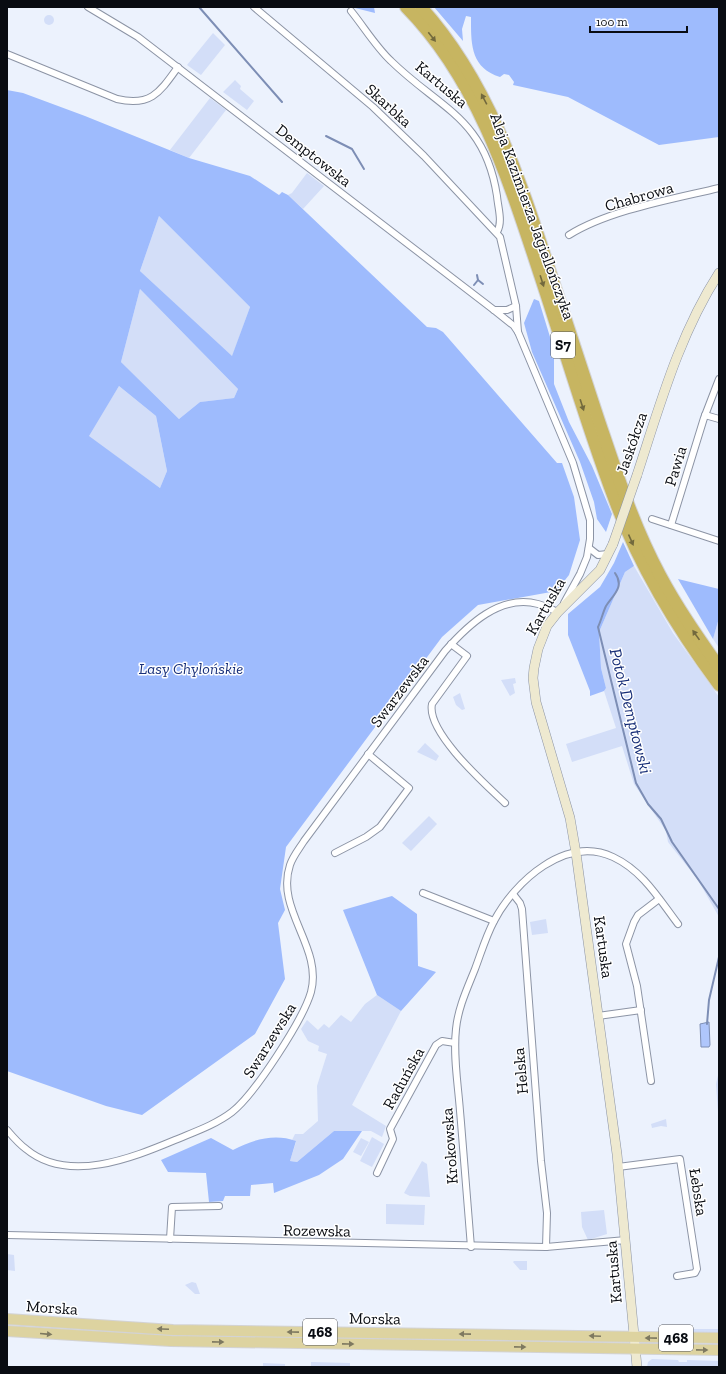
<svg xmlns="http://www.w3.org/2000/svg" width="726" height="1374" font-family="'Zilla Slab',serif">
<rect width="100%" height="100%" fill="#ecf2fd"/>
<g fill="#d3def8">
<circle cx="49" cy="20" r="5"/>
<polygon points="213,33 225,45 201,75 187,65"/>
<polygon points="235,80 241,86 240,89 254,101 247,110 223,92"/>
<polygon points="210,98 226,110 189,158 170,150"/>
<polygon points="307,173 324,186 303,209 288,195 292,193"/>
<polygon points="159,216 250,307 232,357 140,271"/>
<polygon points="140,289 238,389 234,398 200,402 179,419 121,362"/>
<polygon points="119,386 156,416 167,471 160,488 88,436"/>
<polygon points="634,566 673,633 719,697 719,917 698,880 668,842 666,831 634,784 622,746 572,762 566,744 616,728 604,691 606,688 601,668 599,632 625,572"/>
<polygon points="719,618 719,648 713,639"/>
<polygon points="515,678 516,683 513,684 515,693 510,696 501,680"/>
<polygon points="460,693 465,709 462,710 456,705 453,697"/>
<polygon points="425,743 439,756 436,761 417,752"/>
<polygon points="429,816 437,824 411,851 402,843"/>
<polygon points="546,919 548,933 532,935 530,922"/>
<polygon points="377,995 401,1011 352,1105 386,1126 382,1137 371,1131 334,1131 297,1162 290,1161 296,1142 292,1140 295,1134 303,1134 318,1121 317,1086 327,1054 318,1051 319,1046 308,1041 301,1029 307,1020 318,1030 324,1024 329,1028 341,1015 351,1022 365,1004"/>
<polygon points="719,1071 719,1112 718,1112 716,1084"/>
<polygon points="666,1119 667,1127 661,1126 652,1128 651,1124"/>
<polygon points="372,1137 384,1144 372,1167 360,1161"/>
<polygon points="361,1138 369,1142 361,1156 353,1152"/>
<polygon points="422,1161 427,1164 430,1197 410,1196 404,1193"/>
<polygon points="386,1204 425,1205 424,1225 386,1224"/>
<polygon points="604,1210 607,1234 588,1240 582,1227 581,1212"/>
<polygon points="7,1254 14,1255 15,1271 7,1270"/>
<polygon points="514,1261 527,1261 527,1270 520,1270 513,1262"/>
<polygon points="192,1282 196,1283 200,1294 195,1294 185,1285"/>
<polygon points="659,1329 719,1329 719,1334 658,1333"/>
<polygon points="719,1342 719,1346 659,1345 659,1343 710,1344"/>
<polygon points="652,1359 678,1360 679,1362 687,1362 687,1360 719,1361 719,1367 647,1367 648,1362"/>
<polygon points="311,1362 350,1363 350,1367 311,1367"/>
<polygon points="263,1363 285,1364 285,1367 263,1367"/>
</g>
<g fill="#9ebbfd" fill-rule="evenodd">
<polygon points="353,7 374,7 375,13 355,8"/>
<path d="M434,7H719V137L659,145L568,97L513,85L514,82L509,75L504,74L500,77C470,68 471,43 471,17L466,16L462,29L463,41Z"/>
<path d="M7,90L23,93L85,116L189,158L250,176L279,195L282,192L288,195L427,327L436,328L443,332L557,463H562L574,497L580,540L569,575L558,589L551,592L478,605L442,637L286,847L280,889L285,910L278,923L285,979L255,1034L142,1115L106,1106L7,1071ZM159,216L250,307L232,356L140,271ZM140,289L238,389L234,398L200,402L179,419L121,362ZM119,386L156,416L167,471L160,488L89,436Z"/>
<polygon points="534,299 539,301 554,350 554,384 569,422 592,466 612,514 606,532 597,519 594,502 580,462 532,352 524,323"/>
<polygon points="623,542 634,566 625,572 599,632 601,668 606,688 604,691 590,696 590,691 568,635 568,614 600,587 614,563"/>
<polygon points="678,579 719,589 719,618 713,639"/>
<polygon points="392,896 417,914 418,966 436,972 401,1011 377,995 343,910"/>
<path d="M334,1131H362L343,1159L319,1175L274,1193L273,1183L251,1185L250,1196H225L223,1201L209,1202L206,1173L168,1172L161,1160L211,1138L233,1150C252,1140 274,1133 296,1141L290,1161L297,1162Z"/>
</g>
<polygon fill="#afc6fb" stroke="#7d8eb5" points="709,1022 710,1045 709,1047 701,1047 700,1024"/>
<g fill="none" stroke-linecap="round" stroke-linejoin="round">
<g stroke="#7d8eb5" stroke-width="2">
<polyline points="199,7 282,102"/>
<polyline points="326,136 352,149 364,169"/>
<polyline points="477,275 478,280 483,284"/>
<polyline points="474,285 478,280"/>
<path d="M615,573C625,587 613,595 606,606C603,612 601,621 598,627L636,783L648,804L661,819L672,842L719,909"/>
<polyline points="707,1024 709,1000 719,957"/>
</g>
<g stroke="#8c94a5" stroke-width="8">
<g id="street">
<polyline points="88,7 138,37 494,310 514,326 518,332"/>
<polyline points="254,7 373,107 424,156 500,237 516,306 518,332 573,463 590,520 590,539 587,557 580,574 564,603"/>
<path d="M351,11C364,27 376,47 391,61C440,109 485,118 497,196C498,208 503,222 497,232"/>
<path d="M7,54L117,99C151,107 160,92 178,67"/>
<path d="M569,235C609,210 673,199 719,188"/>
<polyline points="494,310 507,310 516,306"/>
<polyline points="705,415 719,419"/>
<polyline points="652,519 719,541"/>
<polyline points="671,525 704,418 719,379"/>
<polyline points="589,548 598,555 608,554"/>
<path d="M451,644L467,656L432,704C426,732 486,785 505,803"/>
<polyline points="335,853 366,837 380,827 409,788 368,754"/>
<polyline points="423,893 494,921"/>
<polyline points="513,894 520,903 522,909 541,1161 547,1213 546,1247"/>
<polyline points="598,1016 641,1010"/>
<polyline points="651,1081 637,986 626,944 634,922 638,915 659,899"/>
<path d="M7,1130C13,1137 19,1144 26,1149C68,1184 132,1158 175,1140C194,1132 215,1125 232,1112C254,1095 303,1020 311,992C323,947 275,910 290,865C293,856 299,849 304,841L445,651C468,625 500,594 538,604C545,606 551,609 558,612L559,611"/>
<polyline points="618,1167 680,1159 697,1269 695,1273 677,1276"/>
<polyline points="377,1173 393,1139 390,1129 436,1045 442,1041 455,1043"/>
<polyline points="7,1235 546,1247 626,1240"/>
<polyline points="170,1239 172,1207 219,1206"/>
<path d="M471,1247C467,1201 464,1156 460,1111C458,1084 453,1056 456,1029C458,1008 467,989 475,969C481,953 486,936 494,921C515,881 566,835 613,857C643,871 659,899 678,924"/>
</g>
</g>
<g stroke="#8c94a5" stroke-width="10">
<g id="secondary">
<path d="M637,475C660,405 679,335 719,273"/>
<polyline points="613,544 600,570 558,612 547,626 538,649 534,668 533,678 536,702 570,818 576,853 617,1154 637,1367"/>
</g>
</g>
<g stroke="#d3d3d4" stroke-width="12">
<g id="primary">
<polyline points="7,1319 173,1330 719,1338"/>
<polyline points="7,1331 171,1341 719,1350"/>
</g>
</g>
<g stroke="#d3d3d4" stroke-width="14">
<g id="highway">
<path d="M406,7C477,79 508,178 539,272C564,347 586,424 614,498C639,566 676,627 719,685"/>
<path d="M421,7C490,83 521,183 552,278C567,325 583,371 598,418C616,471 633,525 660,575C677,607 698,637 719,667"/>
</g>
</g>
<use href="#street" stroke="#fff" stroke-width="6"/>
<use href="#secondary" stroke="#eee9d0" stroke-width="9"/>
<use href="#primary" stroke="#ddd3a0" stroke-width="10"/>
<use href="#highway" stroke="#c7b561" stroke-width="12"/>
<g stroke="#8c94a5" stroke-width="10" stroke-linecap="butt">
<polyline id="secondary-bridge" points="613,544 637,475"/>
</g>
<use href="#secondary-bridge" stroke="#eee9d0" stroke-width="9"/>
</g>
<defs><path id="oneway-solid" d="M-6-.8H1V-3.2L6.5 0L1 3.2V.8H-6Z"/></defs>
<g fill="#72693d">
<use href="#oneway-solid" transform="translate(432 37) rotate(52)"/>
<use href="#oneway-solid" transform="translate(484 99) rotate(-118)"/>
<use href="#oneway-solid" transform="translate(542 281) rotate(72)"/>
<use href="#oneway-solid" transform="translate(582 405) rotate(72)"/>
<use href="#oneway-solid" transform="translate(631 540) rotate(66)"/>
<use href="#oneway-solid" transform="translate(696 635) rotate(-125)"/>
</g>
<g fill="#7e7960">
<use href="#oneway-solid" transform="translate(163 1329) rotate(-177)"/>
<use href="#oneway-solid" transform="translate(293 1332) rotate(-179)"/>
<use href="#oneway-solid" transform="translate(46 1334) rotate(5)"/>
<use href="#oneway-solid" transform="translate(465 1334) rotate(-179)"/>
<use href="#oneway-solid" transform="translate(595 1336) rotate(-178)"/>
<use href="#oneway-solid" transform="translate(651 1338) rotate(-179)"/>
<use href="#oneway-solid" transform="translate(218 1342) rotate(1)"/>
<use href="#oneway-solid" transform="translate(348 1344) rotate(1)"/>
<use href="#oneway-solid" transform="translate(520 1347) rotate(1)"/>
<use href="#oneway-solid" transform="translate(702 1350) rotate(1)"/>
</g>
<g text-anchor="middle" stroke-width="3" stroke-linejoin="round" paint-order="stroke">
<g fill="#fff" stroke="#535559" stroke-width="1">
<rect x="551" y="332" width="24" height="26" rx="3"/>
<rect x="303" y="1319" width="34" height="26" rx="3"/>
<rect x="659" y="1325" width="34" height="26" rx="3"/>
</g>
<g font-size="15" font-weight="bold" fill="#090c12">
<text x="563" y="350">S7</text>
<text x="320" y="1337">468</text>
<text x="676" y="1343">468</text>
</g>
<g font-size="16" fill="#090c12" stroke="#fff">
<text transform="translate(442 84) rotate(40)" y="6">Kartuska</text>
<text transform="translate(389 105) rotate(42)" y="6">Skarbka</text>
<text transform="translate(314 155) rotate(38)" y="6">Demptowska</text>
<text transform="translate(639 196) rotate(-16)" y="6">Chabrowa</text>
<text transform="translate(533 216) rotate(70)" y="6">Aleja Kazimierza Jagiellończyka</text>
<text transform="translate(631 443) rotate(-71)" y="6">Jaskółcza</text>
<text transform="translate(675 466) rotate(-73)" y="6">Pawia</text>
<text transform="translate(545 606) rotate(-60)" y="6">Kartuska</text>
<text transform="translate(399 691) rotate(-53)" y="6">Swarzewska</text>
<text transform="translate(604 947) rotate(82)" y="6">Kartuska</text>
<text transform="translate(269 1040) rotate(-58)" y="6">Swarzewska</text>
<text transform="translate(520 1071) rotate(-95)" y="6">Helska</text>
<text transform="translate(403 1078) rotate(-61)" y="6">Raduńska</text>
<text transform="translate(449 1146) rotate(-94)" y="6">Krokowska</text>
<text transform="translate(699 1192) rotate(81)" y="6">Łebska</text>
<text transform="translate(317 1230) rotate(1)" y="6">Rozewska</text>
<text transform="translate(613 1272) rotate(-95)" y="6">Kartuska</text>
<text transform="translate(52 1307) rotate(4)" y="6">Morska</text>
<text transform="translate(375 1318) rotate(1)" y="6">Morska</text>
</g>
<g font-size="16" font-style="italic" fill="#18307a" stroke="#fff">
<text x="191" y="674">Lasy Chylońskie</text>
</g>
<g font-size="17" font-style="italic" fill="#152c76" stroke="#fff">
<text transform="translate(631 711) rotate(76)" y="6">Potok Demptowski</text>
</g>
</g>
<rect width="726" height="1374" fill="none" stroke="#090c12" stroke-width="16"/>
<path d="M590 26v6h97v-6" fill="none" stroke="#090c12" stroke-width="2"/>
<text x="596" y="26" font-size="12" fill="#090c12" stroke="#ffffff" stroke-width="3" paint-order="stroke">100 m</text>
</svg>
